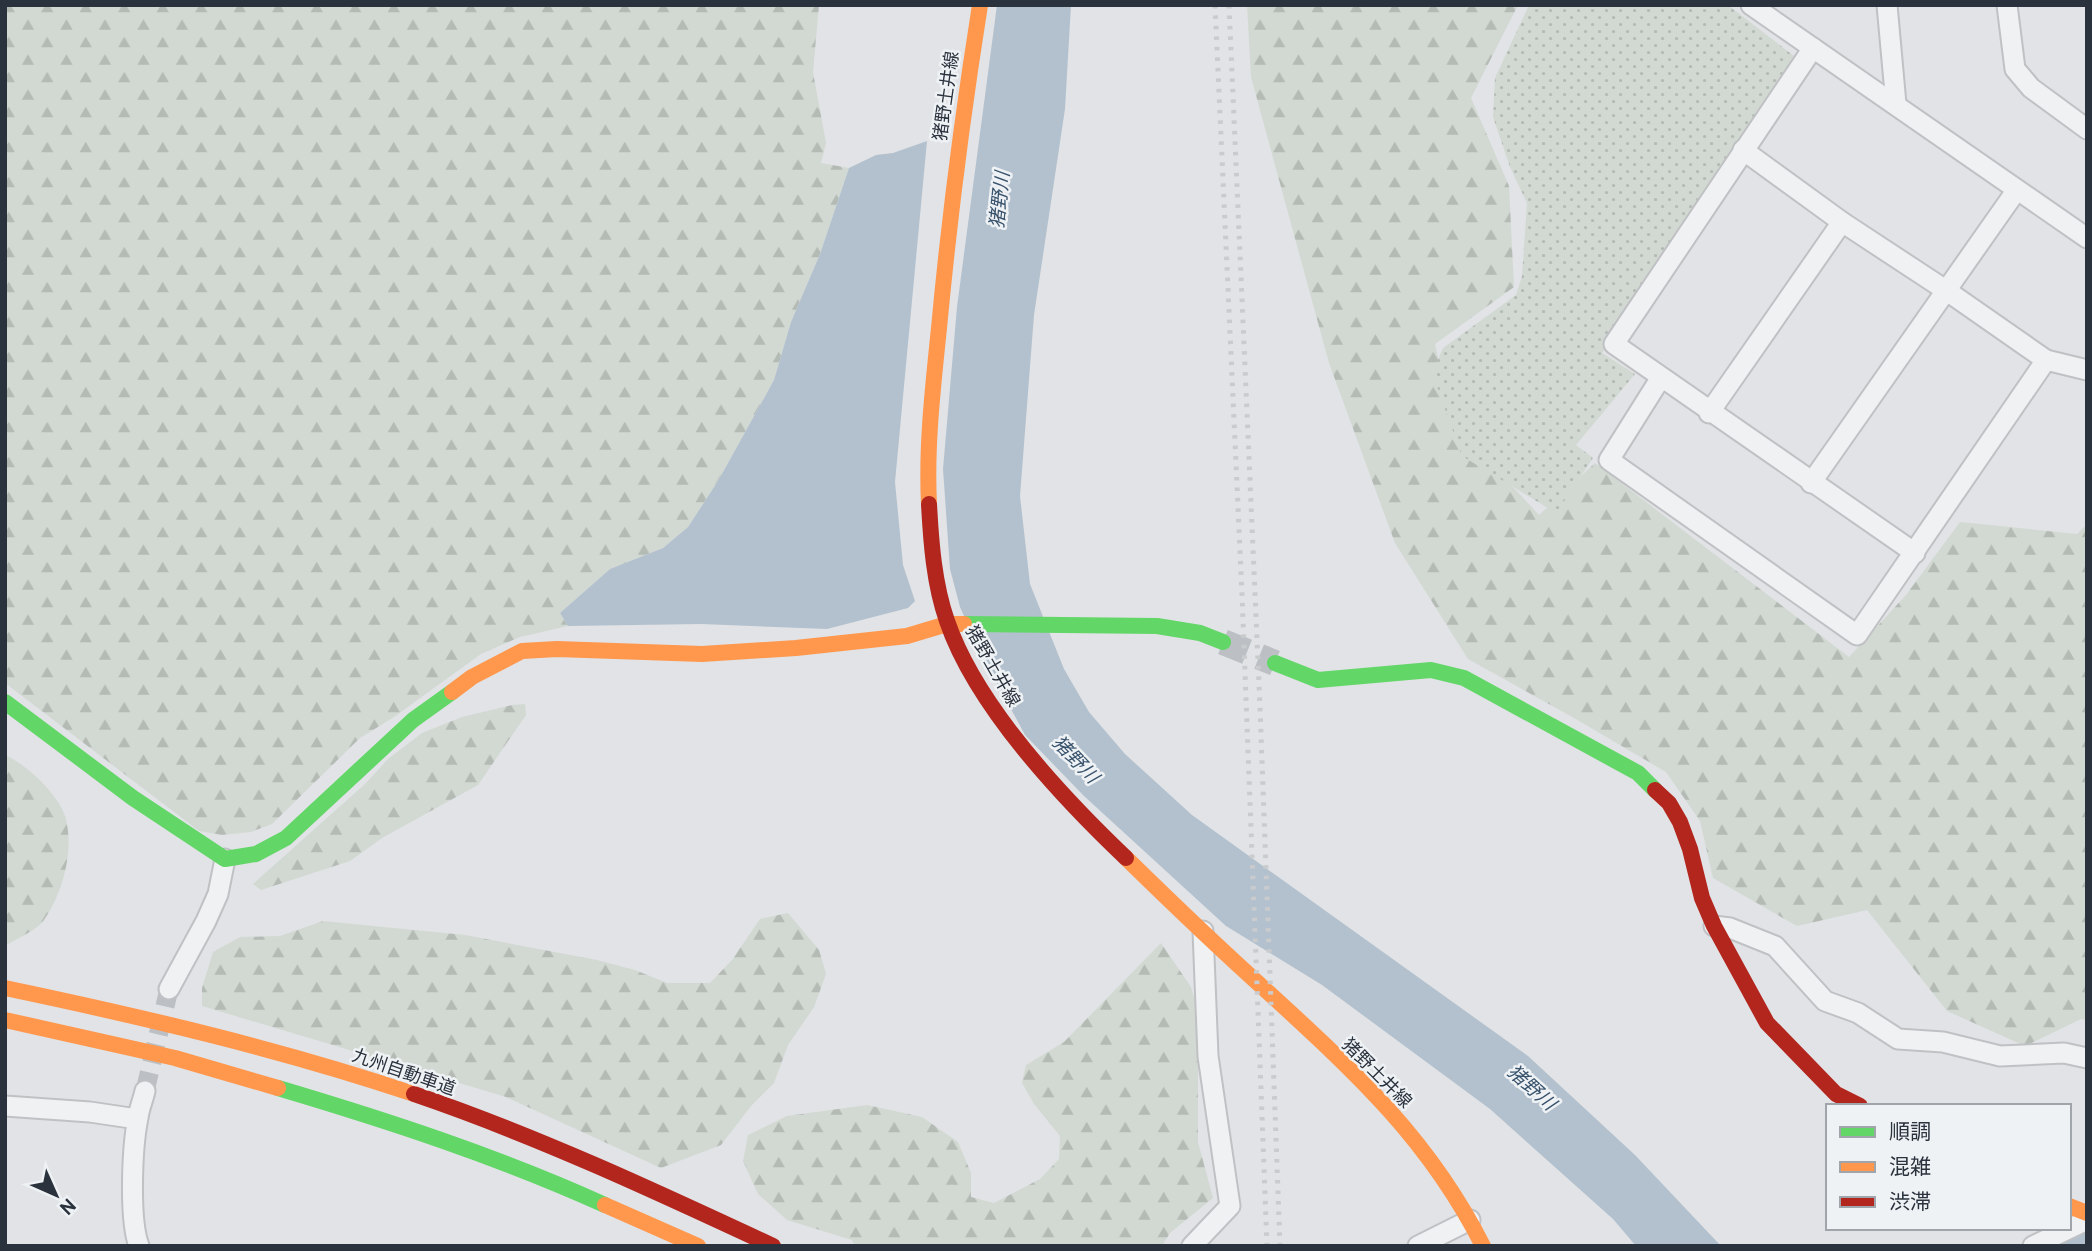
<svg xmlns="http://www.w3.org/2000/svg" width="2092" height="1251" font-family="Overpass,'Noto Sans JP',sans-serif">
<defs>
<pattern id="forest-firs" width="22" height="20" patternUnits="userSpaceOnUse" patternTransform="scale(1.75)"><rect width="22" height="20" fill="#d2d9d2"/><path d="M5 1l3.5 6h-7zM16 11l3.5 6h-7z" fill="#b4bbb5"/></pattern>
<pattern id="park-dots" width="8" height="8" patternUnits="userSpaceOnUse" patternTransform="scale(1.75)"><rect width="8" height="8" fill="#d2d9d2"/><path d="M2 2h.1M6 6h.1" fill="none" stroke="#b4bbb5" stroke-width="1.8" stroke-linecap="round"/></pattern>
</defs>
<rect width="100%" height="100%" fill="#e1e3e6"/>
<g fill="url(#forest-firs)">
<polygon points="5,5 819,5 813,72 826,143 821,163 849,168 820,254 791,322 774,380 718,481 688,527 663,548 610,569 560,613 568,626 520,637 481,654 394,717 360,738 272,824 251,832 222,835 199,831 5,683"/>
<polygon points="1247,5 1518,5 1471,98 1509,186 1514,287 1435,344 1452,421 1539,515 1595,463 1849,657 1906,595 1960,522 2077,534 2087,524 2087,1020 2081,1019 2025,1046 1947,1011 1867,910 1797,926 1713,878 1700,821 1666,772 1574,718 1468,659 1395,543 1329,363 1251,77"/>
<polygon points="525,704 526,715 478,785 382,838 350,861 261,890 253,884 365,784 388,759 422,733 462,717 512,705"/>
<path d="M5,755C26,764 58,794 65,816C75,848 63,893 44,920C37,930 18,938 8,944H5Z"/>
<polygon points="788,913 819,950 826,974 814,1007 788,1045 774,1083 751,1106 721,1145 661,1168 506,1097 202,1006 202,988 213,952 240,937 280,936 323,921 465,935 597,960 635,970 667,983 710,983 732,960 760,919"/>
<polygon points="1161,943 1191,987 1198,1012 1198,1142 1213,1198 1170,1233 1162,1246 855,1246 852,1240 787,1220 758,1194 743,1161 748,1135 787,1116 867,1105 922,1117 958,1142 971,1173 971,1197 994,1203 1040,1179 1059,1159 1060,1136 1034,1104 1022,1083 1026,1065 1064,1042"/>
</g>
<polygon fill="url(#park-dots)" points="1529,5 1728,5 1794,56 1602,353 1635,374 1576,445 1593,458 1556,513 1462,456 1432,373 1443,348 1516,295 1522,276 1527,203 1510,167 1493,117 1495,78"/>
<g fill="#b3c1ce">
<polygon points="997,5 1071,5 1065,109 1034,315 1020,496 1030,584 1064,669 1089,712 1125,754 1192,815 1528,1056 1635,1155 1721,1246 1636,1246 1613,1219 1490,1109 1322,985 1226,926 1084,796 1025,735 979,650 960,607 950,569 943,469 957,307"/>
<polygon points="927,141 895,482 903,565 915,601 908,608 827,629 701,624 568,626 560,613 610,569 663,548 688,527 718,481 774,380 791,322 820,254 849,168 876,155 893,153"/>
<polygon points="2087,1233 2087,1246 2052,1246 2071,1237"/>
</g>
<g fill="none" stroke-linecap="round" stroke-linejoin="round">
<polyline stroke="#bcc0c4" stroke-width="19" stroke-dasharray="19 10" stroke-linecap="butt" points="145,1091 169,989"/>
<polyline stroke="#bcc0c4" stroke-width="26" stroke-dasharray="26 13" stroke-linecap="butt" points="1223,642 1275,663"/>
<g stroke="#c0c1c4" stroke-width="23">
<g id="street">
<polyline points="1751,5 2087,238"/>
<polyline points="1887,5 1896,104"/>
<polyline points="2007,5 2015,69 2031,88 2087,129"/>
<polyline points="1813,48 1614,344 1915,553"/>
<polyline points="1743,150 1842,222 1947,291 2046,360 2087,370"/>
<polyline points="1660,379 1609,460 1857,635 2046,360"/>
<polyline points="1709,413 1842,222"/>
<polyline points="1811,483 2016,191"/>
<polyline points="1714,926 1730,928 1775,946 1825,1001 1858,1013 1898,1039 1943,1042 2000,1056 2064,1053 2087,1058"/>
<polyline points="169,989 206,921 218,894 225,859"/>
<polyline points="5,1106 90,1112 137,1119"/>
<path d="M139,1246C129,1220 132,1147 138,1118C139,1109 143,1100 145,1091"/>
<polyline points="1192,1246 1230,1206 1208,1056 1203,931"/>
<polyline points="1418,1246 1470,1220"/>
<polyline points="2033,1246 2087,1220"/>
</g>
</g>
<use href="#street" stroke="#f0f1f3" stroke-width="19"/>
<g stroke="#63d668" stroke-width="16">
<polyline points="964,624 1157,626 1200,633 1223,642"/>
<polyline points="1275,663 1318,680 1431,670 1464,678 1638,773 1655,790"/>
<polyline points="5,702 133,798 225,859 256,854 286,838 413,720 452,692"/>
<path d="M278,1088C389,1121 499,1157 605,1205"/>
</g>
<g stroke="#ff974d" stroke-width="16">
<path d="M929,504C926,446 933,387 939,328C949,220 963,112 980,5"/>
<polyline points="452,692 472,677 522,651 557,649 702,654 796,648 907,636 947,624 964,624"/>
<path d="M1126,858C1173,904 1220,949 1269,993C1355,1072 1429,1139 1483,1246"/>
<path d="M5,988C143,1017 280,1049 414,1094"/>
<polyline points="5,1020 175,1058 278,1088"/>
<polyline points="605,1205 698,1246"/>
<polyline points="2069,1206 2087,1213"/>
</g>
<g stroke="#b3261e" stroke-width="16">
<path d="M929,504C931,542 934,584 947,621C976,706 1062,797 1126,858"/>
<polyline points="1655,790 1669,803 1680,822 1690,849 1702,898 1714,926 1767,1023 1836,1094 1860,1106"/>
<path d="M414,1094C537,1136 655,1191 773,1246"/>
</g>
<g stroke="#cacbcd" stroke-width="5" stroke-dasharray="3.5 7" stroke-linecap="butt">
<polyline points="1215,5 1242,594 1267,1246"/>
<polyline points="1229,5 1260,707 1280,1246"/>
</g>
</g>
<g text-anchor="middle" stroke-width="5" stroke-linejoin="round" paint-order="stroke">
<g font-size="18" fill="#2a323d" stroke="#eff2f5">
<text transform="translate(946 96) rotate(-82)" y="6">猪野土井線</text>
<text transform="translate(993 666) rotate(60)" y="6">猪野土井線</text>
<text transform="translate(404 1072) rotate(19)" y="6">九州自動車道</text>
<text transform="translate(1377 1073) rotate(45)" y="6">猪野土井線</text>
</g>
<g font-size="19" font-style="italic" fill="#39536c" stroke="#eff2f5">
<text transform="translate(999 200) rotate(-84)" y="7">猪野川</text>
<text transform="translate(1076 759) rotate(46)" y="7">猪野川</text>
<text transform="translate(1532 1087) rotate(42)" y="7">猪野川</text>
</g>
</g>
<rect width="2092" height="1251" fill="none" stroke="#2a323d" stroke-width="14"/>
<rect x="1826" y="1104" width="245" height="126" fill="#eff2f5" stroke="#a0a5ab" stroke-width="2"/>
<rect x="1840" y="1127" width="35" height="10" fill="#63d668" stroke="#a0a5ab" stroke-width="2"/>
<text x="1889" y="1139" font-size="21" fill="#2a323d">順調</text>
<rect x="1840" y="1162" width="35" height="10" fill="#ff974d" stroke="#a0a5ab" stroke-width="2"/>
<text x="1889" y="1174" font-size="21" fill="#2a323d">混雑</text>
<rect x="1840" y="1197" width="35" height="10" fill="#b3261e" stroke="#a0a5ab" stroke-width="2"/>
<text x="1889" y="1209" font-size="21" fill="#2a323d">渋滞</text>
<g transform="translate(56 1195) rotate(135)" stroke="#eff2f5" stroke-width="5" paint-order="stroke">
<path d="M0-5L12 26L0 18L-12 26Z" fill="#2a323d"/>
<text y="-10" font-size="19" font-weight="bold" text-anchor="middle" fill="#2a323d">N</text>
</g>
</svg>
